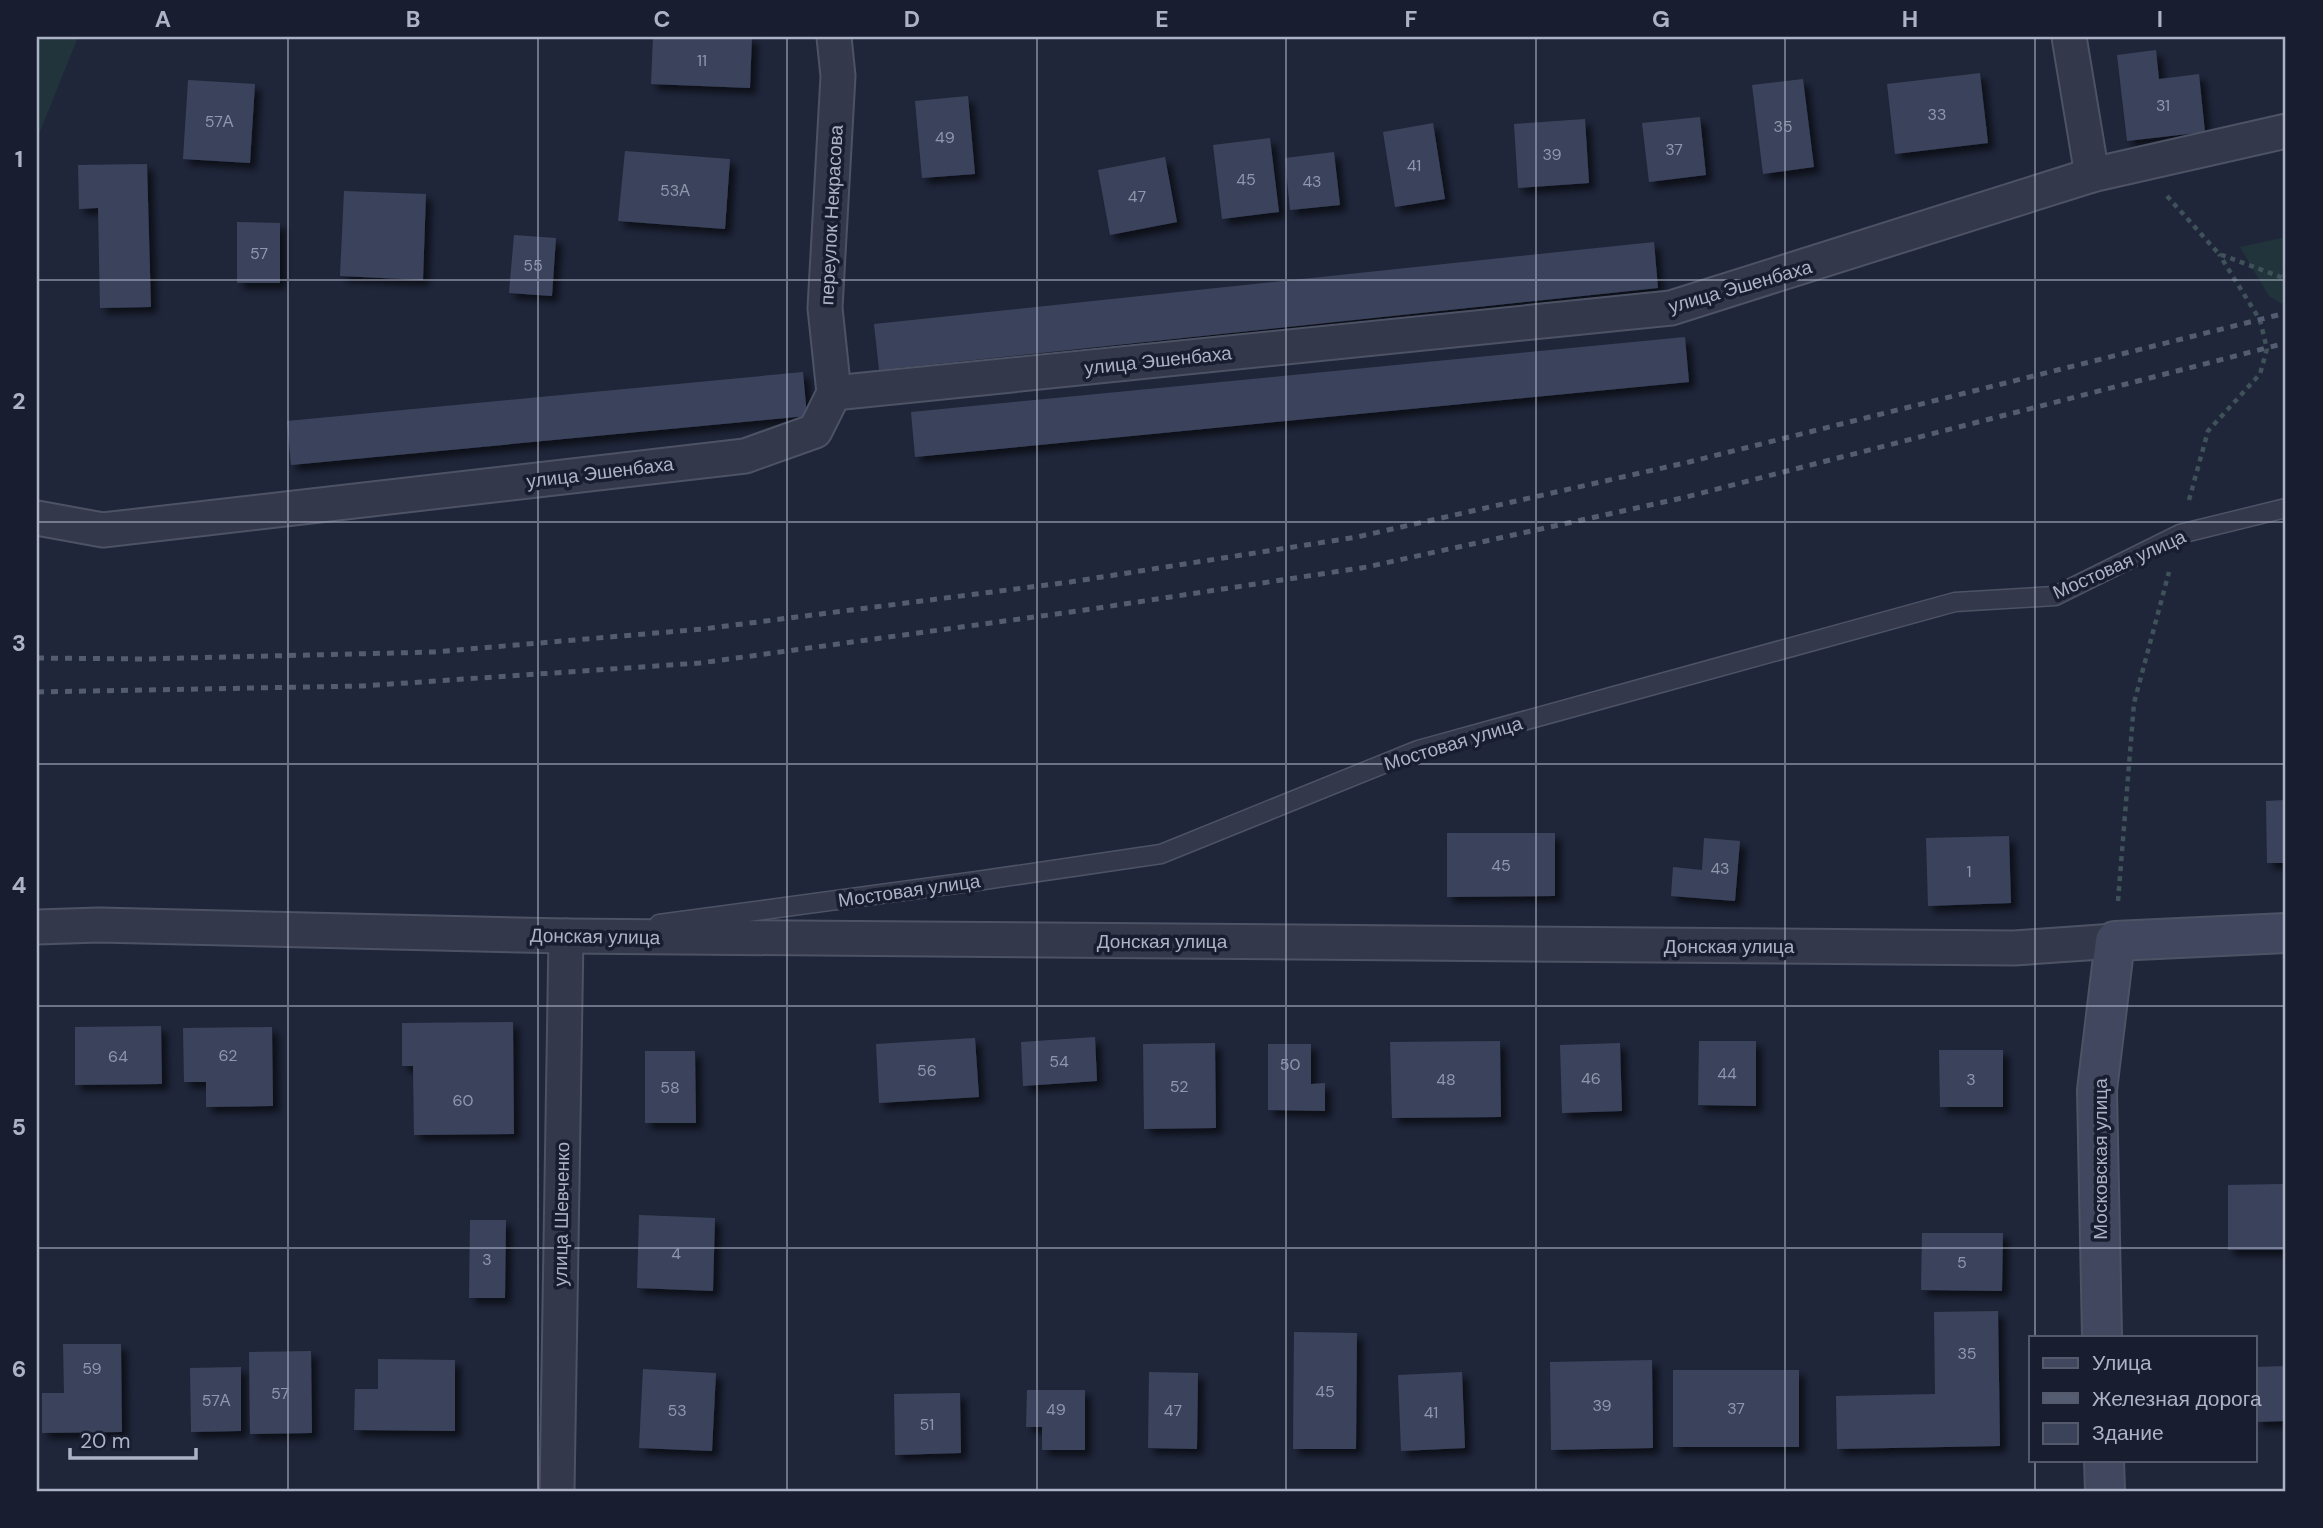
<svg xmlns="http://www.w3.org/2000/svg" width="2323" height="1528" viewBox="0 0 2323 1528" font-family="'DM Sans',sans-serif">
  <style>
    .green { fill: #21343b }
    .building { fill: #3b435b; filter: url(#shadow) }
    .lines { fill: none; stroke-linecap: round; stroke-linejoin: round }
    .lane-casing { stroke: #4d5365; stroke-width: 21 }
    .street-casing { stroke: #4d5365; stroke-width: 37 }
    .secondary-casing { stroke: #4d5365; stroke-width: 42 }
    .path { stroke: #3f5159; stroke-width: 4.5; stroke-dasharray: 5 5; stroke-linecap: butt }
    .lane { stroke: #33394a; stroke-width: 18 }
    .street { stroke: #33394a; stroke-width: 33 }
    .secondary { stroke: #40475e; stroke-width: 38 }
    .rail { stroke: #545c72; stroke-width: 5; stroke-dasharray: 7 7; stroke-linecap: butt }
    .grid { fill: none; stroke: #adb3c7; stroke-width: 2; stroke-opacity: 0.55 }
    .labels { text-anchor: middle; stroke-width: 7; stroke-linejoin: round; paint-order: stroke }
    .number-label { font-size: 16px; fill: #9097ac }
    .street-label { font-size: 19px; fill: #adb3c7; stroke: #181e2f }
    .neatline { fill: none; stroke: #adb3c7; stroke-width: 2.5 }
    .grid-label { font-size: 23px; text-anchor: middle; font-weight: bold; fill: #adb3c7 }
  </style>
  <defs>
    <filter id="shadow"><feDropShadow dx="6" dy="6" stdDeviation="3.5" flood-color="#0009"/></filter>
  </defs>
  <rect width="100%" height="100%" fill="#1f263a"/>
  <g class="green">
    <polygon points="37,37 78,37 37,139"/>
    <polygon points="2286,237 2286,269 2282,269 2286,295 2282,304 2269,296 2240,247"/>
  </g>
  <g class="building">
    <polygon points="653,37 752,37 750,88 651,84"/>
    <polygon points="2156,50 2159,79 2199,74 2205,132 2127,141 2117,55"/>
    <polygon points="1980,73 1988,143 1895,154 1887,84"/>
    <polygon points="1803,79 1814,167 1763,174 1752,85"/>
    <polygon points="188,80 255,84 250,163 183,159"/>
    <polygon points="968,96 975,174 922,178 915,101"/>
    <polygon points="1700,117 1706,175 1649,182 1642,123"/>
    <polygon points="1585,119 1589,183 1518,188 1514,124"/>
    <polygon points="1433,123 1445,199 1395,207 1383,132"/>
    <polygon points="1270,138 1279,212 1222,219 1213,145"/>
    <polygon points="625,151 730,159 725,229 618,221"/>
    <polygon points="1334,152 1340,205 1290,210 1285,158"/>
    <polygon points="1165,157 1177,222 1110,235 1098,170"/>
    <polygon points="147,164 151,307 100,308 98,208 79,209 78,165"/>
    <polygon points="344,191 426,194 423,280 340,276"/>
    <polygon points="237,222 280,223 280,283 237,283"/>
    <polygon points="514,235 556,238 552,296 509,293"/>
    <polygon points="1654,242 1658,288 879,370 874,324"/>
    <polygon points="1685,337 1689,382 915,457 911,412"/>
    <polygon points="803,372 807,416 291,465 287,421"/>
    <polygon points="2286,800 2286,863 2267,863 2266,801"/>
    <polygon points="1447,833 1555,833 1555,896 1447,897"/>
    <polygon points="2009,836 2011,903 1928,906 1926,838"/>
    <polygon points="1704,838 1740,841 1735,901 1671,896 1673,867 1702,870"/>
    <polygon points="513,1022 514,1134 414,1135 413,1066 402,1066 402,1023"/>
    <polygon points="161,1026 162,1084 75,1085 75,1027"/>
    <polygon points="272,1027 273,1106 206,1107 206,1082 184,1082 183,1028"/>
    <polygon points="1095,1037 1097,1081 1023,1086 1021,1042"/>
    <polygon points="975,1038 979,1097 879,1103 876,1044"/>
    <polygon points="1500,1041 1501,1117 1392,1118 1390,1042"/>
    <polygon points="1699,1041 1756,1041 1756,1106 1698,1105"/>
    <polygon points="1215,1043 1216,1128 1144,1129 1143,1044"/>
    <polygon points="1620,1043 1622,1111 1562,1113 1560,1045"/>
    <polygon points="1268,1044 1311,1044 1311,1084 1325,1083 1325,1111 1268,1110"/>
    <polygon points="1939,1050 2003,1050 2003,1107 1940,1107"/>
    <polygon points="645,1051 695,1051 696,1123 645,1123"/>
    <polygon points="2283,1184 2284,1250 2228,1250 2228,1185"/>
    <polygon points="639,1215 715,1218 713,1291 637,1288"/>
    <polygon points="470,1220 506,1220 505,1298 469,1298"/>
    <polygon points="1922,1233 2003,1233 2002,1291 1921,1290"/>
    <polygon points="1998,1311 2000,1446 1837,1449 1836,1396 1935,1394 1934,1312"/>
    <polygon points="1294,1332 1357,1333 1356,1449 1293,1449"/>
    <polygon points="63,1344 121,1344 122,1432 42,1433 42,1393 64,1393"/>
    <polygon points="311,1351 312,1433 250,1434 249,1352"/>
    <polygon points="378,1359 455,1360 455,1431 354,1430 355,1389 378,1389"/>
    <polygon points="1652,1360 1653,1448 1551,1450 1550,1362"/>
    <polygon points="2286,1366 2286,1421 2256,1422 2255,1367"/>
    <polygon points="241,1367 241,1431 191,1432 190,1368"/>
    <polygon points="643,1369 716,1373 712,1451 639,1448"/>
    <rect x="1673" y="1370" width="126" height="77"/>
    <polygon points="1149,1372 1198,1373 1197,1449 1148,1448"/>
    <polygon points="1462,1372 1465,1448 1401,1451 1398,1375"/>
    <polygon points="1027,1390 1085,1390 1085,1450 1042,1450 1042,1427 1026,1427"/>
    <polygon points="960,1393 961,1453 895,1455 894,1394"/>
  </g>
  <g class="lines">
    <defs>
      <polyline id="lane" points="659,924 977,881 1161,854 1418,750 1955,602 2055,596 2180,534 2286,508"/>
      <g id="street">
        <polyline points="2069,37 2092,175"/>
        <polyline points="834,393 825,308 838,76 834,37"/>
        <polyline points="37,518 103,530 745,456 815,431 834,393 1671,308 2092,175 2286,131"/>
        <polyline points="37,927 99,925 566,936 2014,948 2115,941"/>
        <polyline points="557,1491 566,936"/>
      </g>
      <g id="secondary">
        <polyline points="2102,1337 2097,1090 2115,941 2286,933"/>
        <polyline points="2104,1460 2105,1491"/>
      </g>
    </defs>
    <use href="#lane" class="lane-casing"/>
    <use href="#street" class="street-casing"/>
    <use href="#secondary" class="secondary-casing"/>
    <g class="path">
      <polyline points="2167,196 2219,254 2286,279"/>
      <polyline points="2189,500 2208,431 2260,374 2267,349 2260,320 2219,254"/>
      <polyline points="2118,901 2134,703 2169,572"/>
    </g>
    <use href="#lane" class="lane"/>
    <use href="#street" class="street"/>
    <use href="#secondary" class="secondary"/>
    <g class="rail">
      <polyline points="37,658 144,659 434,652 703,629 1070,582 1357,537 1689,462 2286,313"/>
      <polyline points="37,692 362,686 700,663 1085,610 1367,567 1682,498 2286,343"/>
    </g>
  </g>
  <path class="grid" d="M 288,37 L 288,1491M 538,37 L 538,1491M 787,37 L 787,1491M 1037,37 L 1037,1491M 1286,37 L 1286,1491M 1536,37 L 1536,1491M 1785,37 L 1785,1491M 2035,37 L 2035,1337M 37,280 L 2286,280M 37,522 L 2286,522M 37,764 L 2286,764M 37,1006 L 2286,1006M 37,1248 L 2286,1248M 2035,1460 L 2035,1491"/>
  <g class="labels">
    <g class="number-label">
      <text x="702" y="66">11</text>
      <text x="2163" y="111">31</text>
      <text x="1937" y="120">33</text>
      <text x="219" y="127">57А</text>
      <text x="1783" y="132">35</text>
      <text x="945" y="143">49</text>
      <text x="1674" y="155">37</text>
      <text x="1552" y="160">39</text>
      <text x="1414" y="171">41</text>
      <text x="1246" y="185">45</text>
      <text x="1312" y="187">43</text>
      <text x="675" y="196">53А</text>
      <text x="1137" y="202">47</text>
      <text x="259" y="259">57</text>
      <text x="533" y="271">55</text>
      <text x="1501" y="871">45</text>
      <text x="1720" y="874">43</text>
      <text x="1969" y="877">1</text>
      <text x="228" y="1061">62</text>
      <text x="118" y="1062">64</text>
      <text x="1059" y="1067">54</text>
      <text x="1290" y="1070">50</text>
      <text x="927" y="1076">56</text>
      <text x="1727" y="1079">44</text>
      <text x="1591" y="1084">46</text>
      <text x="1446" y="1085">48</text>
      <text x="1971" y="1085">3</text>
      <text x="1179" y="1092">52</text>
      <text x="670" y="1093">58</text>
      <text x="463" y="1106">60</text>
      <text x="676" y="1259">4</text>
      <text x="487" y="1265">3</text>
      <text x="1962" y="1268">5</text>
      <text x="1967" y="1359">35</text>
      <text x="92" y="1374">59</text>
      <text x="1325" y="1397">45</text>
      <text x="280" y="1399">57</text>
      <text x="216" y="1406">57А</text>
      <text x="1602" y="1411">39</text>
      <text x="1736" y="1414">37</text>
      <text x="1056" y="1415">49</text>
      <text x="677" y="1416">53</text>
      <text x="1173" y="1416">47</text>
      <text x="1431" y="1418">41</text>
      <text x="927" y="1430">51</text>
    </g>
    <g class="street-label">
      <text transform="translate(831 215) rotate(-87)" y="7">переулок Некрасова</text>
      <text transform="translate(1740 286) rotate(-16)" y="7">улица Эшенбаха</text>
      <text transform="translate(1158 360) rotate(-6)" y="7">улица Эшенбаха</text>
      <text transform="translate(600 472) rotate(-7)" y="7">улица Эшенбаха</text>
      <text transform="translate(2119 564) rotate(-24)" y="7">Мостовая улица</text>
      <text transform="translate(1453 743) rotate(-17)" y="7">Мостовая улица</text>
      <text transform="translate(909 890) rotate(-8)" y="7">Мостовая улица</text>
      <text transform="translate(595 936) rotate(1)" y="7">Донская улица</text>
      <text x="1162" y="948">Донская улица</text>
      <text x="1729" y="953">Донская улица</text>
      <text transform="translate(2100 1159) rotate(-90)" y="7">Московская улица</text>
      <text transform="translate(561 1214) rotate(-89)" y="7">улица Шевченко</text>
    </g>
  </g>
  <rect width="2323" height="1528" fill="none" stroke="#181e2f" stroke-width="77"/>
  <rect x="2029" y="1336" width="228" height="126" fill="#181e2f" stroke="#545a6c" stroke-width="2"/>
  <rect x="2043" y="1358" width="35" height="10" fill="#40475e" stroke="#545a6c" stroke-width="2"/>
  <text x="2092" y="1370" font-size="21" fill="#adb3c7">Улица</text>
  <rect x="2043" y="1393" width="35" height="10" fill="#545c72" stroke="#545a6c" stroke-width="2"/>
  <text x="2092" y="1406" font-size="21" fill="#adb3c7">Железная дорога</text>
  <rect x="2043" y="1423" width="35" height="21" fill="#3b435b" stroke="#545a6c" stroke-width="2"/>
  <text x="2092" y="1440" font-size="21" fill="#adb3c7">Здание</text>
  <path d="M70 1448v10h126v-10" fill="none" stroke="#adb3c7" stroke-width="3.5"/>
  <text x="80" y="1448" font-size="21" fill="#adb3c7" stroke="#181e2f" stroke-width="5" paint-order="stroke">20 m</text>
  <rect x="38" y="38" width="2246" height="1452" class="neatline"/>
  <g class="grid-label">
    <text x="163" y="27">A</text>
    <text x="413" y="27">B</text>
    <text x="662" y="27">C</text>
    <text x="912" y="27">D</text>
    <text x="1162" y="27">E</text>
    <text x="1411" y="27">F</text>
    <text x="1661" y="27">G</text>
    <text x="1910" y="27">H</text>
    <text x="2160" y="27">I</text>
    <text x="19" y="167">1</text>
    <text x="19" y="409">2</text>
    <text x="19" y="651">3</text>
    <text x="19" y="893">4</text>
    <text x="19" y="1135">5</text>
    <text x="19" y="1377">6</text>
  </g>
</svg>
